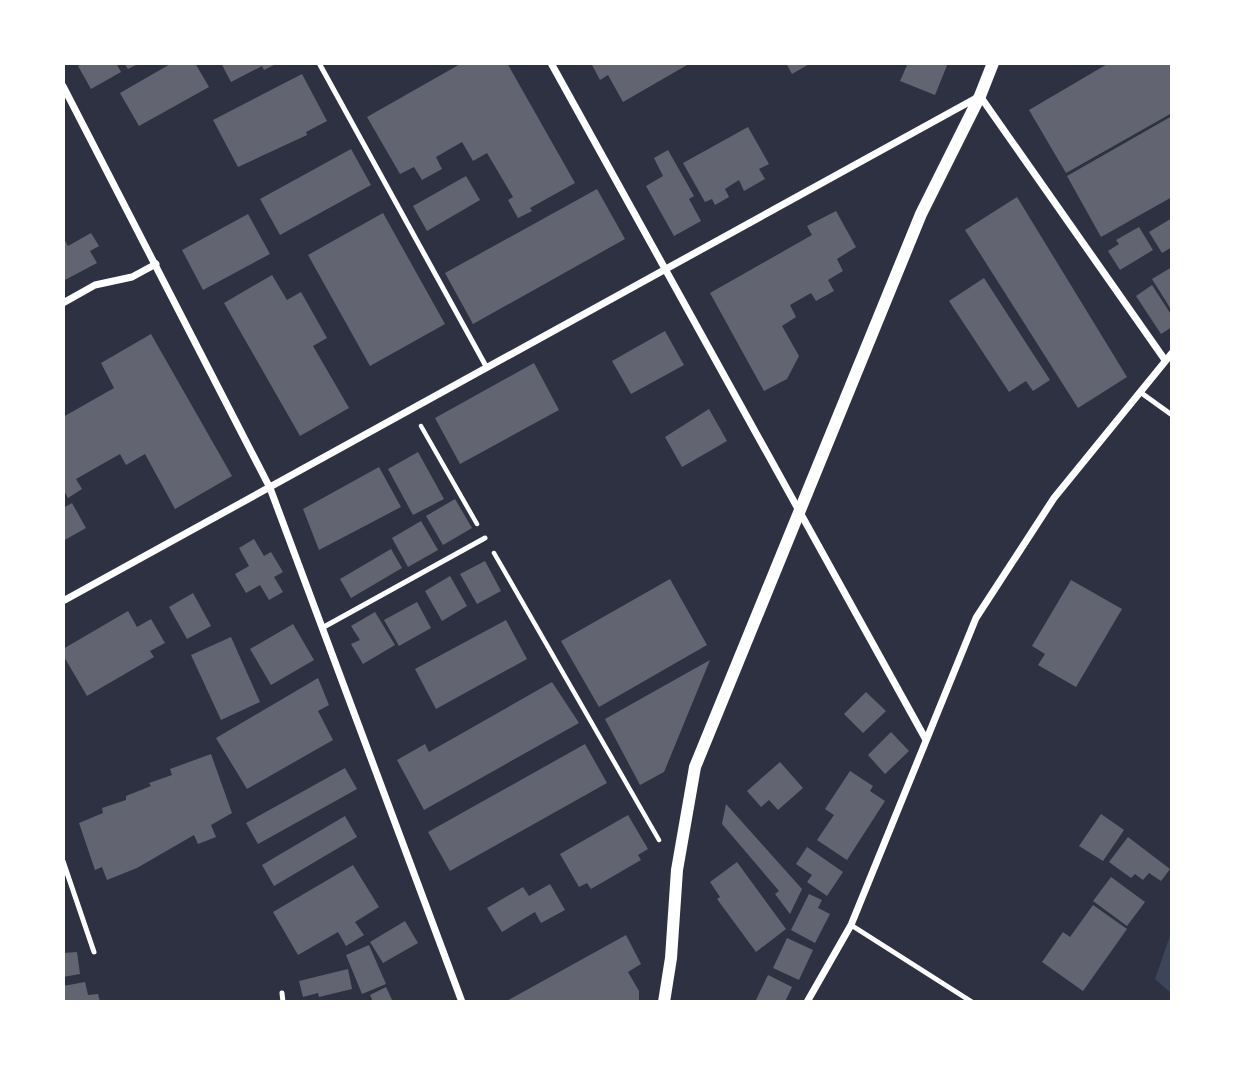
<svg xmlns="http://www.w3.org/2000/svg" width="1235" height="1065" viewBox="0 0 1235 1065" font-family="'Roboto Condensed',sans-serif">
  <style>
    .green { fill: #3c4559 }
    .building { fill: #626471 }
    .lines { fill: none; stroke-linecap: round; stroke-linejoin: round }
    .path { stroke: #fff; stroke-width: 4.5 }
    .service { stroke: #fff; stroke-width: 5 }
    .minor { stroke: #fff; stroke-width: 7 }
    .tertiary { stroke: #fff; stroke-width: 12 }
  </style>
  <rect width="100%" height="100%" fill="#2d3142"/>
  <polygon class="green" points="1172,930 1172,994 1155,979"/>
  <g class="building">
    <polygon points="83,63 116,63 121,72 91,89 78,66"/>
    <polygon points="124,63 140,63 128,69"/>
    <polygon points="172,63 195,63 209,87 139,126 120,93"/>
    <polygon points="221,63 278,63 264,70 262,66 231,82"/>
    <polygon points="462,63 507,63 575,183 530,208 532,211 518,218 508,200 513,197 487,153 473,161 462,142 436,157 442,169 422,180 414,167 400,174 367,117"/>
    <polygon points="591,63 686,63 687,65 623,102 608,75 600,80"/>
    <polygon points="786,63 811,63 792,74"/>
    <polygon points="908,63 948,63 935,95 900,81"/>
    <polygon points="1109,63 1172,63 1172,113 1066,173 1029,110"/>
    <polygon points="302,74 327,121 306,132 307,135 238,167 213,120"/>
    <polygon points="1172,116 1172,197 1101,237 1067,176"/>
    <polygon points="748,127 769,164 759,169 765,179 744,191 739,180 725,189 729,197 715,205 712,199 705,202 683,163"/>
    <polygon points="351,149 371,185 280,235 260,199"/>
    <polygon points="668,150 694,196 689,199 701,221 674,236 646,186 663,176 654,158"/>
    <polygon points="466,176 480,200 427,231 413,206"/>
    <polygon points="597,189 625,239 473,324 445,273"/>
    <polygon points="1017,197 1127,377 1078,408 965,230"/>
    <polygon points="836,211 856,247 837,259 843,271 828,280 834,291 816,301 811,293 790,305 796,317 782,326 799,356 787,379 764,391 710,293 812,235 807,226"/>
    <polygon points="383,213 445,324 370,366 308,255"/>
    <polygon points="248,214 270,254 203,290 182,250"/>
    <polygon points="1172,218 1172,247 1162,253 1149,232"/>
    <polygon points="1139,227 1153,250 1120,270 1108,251 1119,244 1116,240"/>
    <polygon points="91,233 99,246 90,251 97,263 63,281 63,237 68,246"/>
    <polygon points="1172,267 1172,311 1152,279"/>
    <polygon points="272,275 287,300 301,292 327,338 313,346 349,408 300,436 224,303"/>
    <polygon points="984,278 1050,380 1033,391 1026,381 1009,392 949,301"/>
    <polygon points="1152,285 1172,316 1172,327 1161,334 1136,296"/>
    <polygon points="665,331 684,365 631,394 612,361"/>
    <polygon points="151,334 232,476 175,509 145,454 126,465 120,454 76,479 82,489 68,498 63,489 63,417 114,388 101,363"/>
    <polygon points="534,363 559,410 460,464 435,418"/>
    <polygon points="709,409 727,441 682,467 665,437"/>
    <polygon points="418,452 444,499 413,515 388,469"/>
    <polygon points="379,467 401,507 319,550 303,509"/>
    <polygon points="455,499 472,528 443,545 426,516"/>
    <polygon points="72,503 86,528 63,541 63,508"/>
    <polygon points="421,521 438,550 408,567 392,538"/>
    <polygon points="254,539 264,556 271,552 283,572 274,577 283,592 269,600 260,585 246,593 235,574 249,566 239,548"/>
    <polygon points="391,549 402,568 351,598 340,579"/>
    <polygon points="485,561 501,591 477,604 460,574"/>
    <polygon points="450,576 467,606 442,621 425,591"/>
    <polygon points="670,579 707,645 599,707 561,641"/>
    <polygon points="1071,580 1122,609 1076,687 1038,665 1045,654 1032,646"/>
    <polygon points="193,593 211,626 187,639 169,607"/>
    <polygon points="417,602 431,628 399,646 384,620"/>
    <polygon points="128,611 137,627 151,619 165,643 150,651 154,657 87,696 63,655 63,649"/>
    <polygon points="375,612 395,645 363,664 351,644 360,640 351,626"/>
    <polygon points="506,620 527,659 436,709 415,669"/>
    <polygon points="293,624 314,660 271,685 250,649"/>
    <polygon points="231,637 260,702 221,720 191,655"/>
    <polygon points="710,660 664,772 640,785 605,719"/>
    <polygon points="318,678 329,705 318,711 333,740 247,789 216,738"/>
    <polygon points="552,682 579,723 424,810 397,760 425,744 429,752"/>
    <polygon points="866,692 886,711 863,733 844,714"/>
    <polygon points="891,732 909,751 885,774 868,755"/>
    <polygon points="585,744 607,783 450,871 428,832"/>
    <polygon points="211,754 232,813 211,825 216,837 198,844 194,835 137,868 107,880 102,867 95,870 79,823 103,813 102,808 126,800 126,796 151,786 149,783 172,775 170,769"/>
    <polygon points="780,762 803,788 778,810 769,800 761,807 747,791"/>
    <polygon points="345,768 357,789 258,844 246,823"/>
    <polygon points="850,771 873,786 870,791 885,801 847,860 817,840 834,815 825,809"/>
    <polygon points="726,804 802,889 790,914 775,894 779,891 722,824"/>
    <polygon points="1101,814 1124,830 1103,861 1079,846"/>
    <polygon points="628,815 648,849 638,855 641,860 591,889 587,883 579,887 560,854"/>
    <polygon points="345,816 357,837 274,886 262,865"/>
    <polygon points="1128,837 1170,869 1161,881 1149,873 1143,880 1135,874 1131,878 1109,862"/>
    <polygon points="807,847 843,872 827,896 807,882 812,875 796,864"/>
    <polygon points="737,862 786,929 756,952 717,899 720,897 710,882"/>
    <polygon points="353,865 379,907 355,922 364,935 346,946 338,932 298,955 273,912"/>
    <polygon points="1111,877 1145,902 1127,926 1093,901"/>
    <polygon points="550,884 565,910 541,923 535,912 502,932 487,908 523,887 529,896"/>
    <polygon points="809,894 822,900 818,908 830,914 815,943 791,930"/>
    <polygon points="1093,905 1127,929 1083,991 1042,962 1063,932 1070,937"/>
    <polygon points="405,921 418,943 383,963 370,942"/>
    <polygon points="626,935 641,964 628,972 639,991 639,1002 505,1002"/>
    <polygon points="787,938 813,950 799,980 773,968"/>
    <polygon points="369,945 386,984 362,994 346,955"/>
    <polygon points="77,952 80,974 63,977 63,953"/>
    <polygon points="348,969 352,989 319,997 318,993 303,997 299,981"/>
    <polygon points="768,975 792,987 785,1002 755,1002"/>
    <polygon points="85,982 88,995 98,994 100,1002 63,1002 63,986"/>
    <polygon points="386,987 393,1002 373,1002 370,995"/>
  </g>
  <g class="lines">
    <g class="path">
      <polyline points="421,426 477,524"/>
      <polyline points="494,553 659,840"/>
    </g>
    <g class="service">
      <polyline points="319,63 487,368"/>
      <polyline points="1140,392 1172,415"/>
      <polyline points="322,628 485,538"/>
      <polyline points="63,861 94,952"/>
      <polyline points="851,925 972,1002"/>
      <polyline points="282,993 283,1002"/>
    </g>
    <g class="minor">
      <polyline points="551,63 925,738"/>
      <polyline points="63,86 270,488 462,1002"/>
      <polyline points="63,303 95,285 132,277 156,264"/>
      <polyline points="63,601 980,96 1165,360"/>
      <polyline points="807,1002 851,925 976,618 1054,498 1172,353"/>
    </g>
    <polyline class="tertiary" points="664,1002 671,958 677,870 695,767 921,214 980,96 993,63"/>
  </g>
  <rect width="1235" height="1065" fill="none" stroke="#ffffff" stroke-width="130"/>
</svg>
